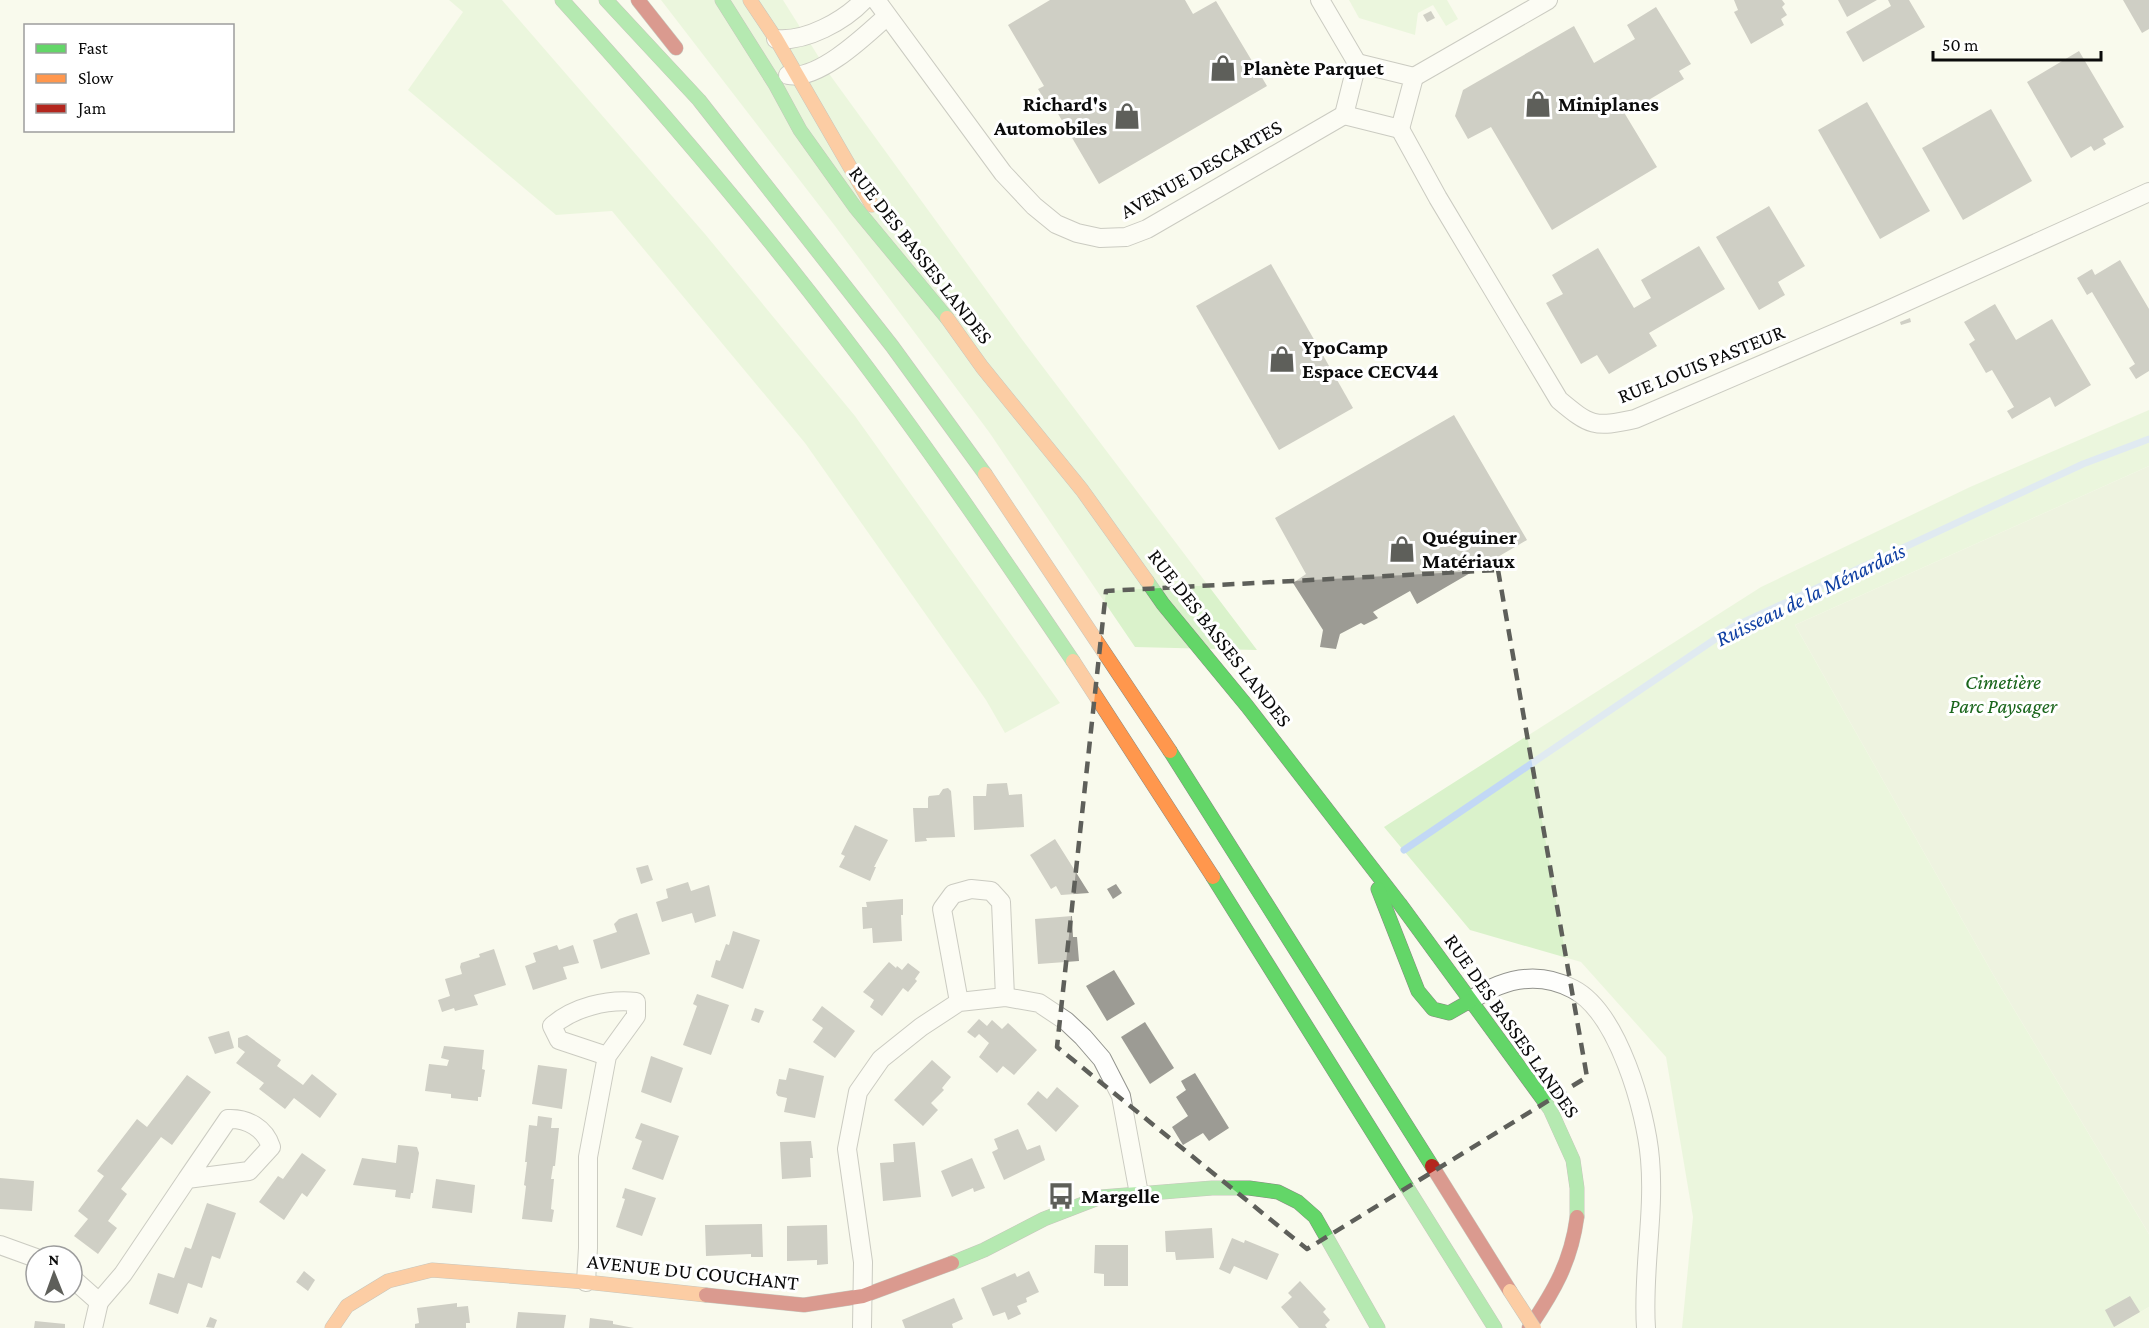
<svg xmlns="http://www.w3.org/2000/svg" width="2149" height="1328" viewBox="0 0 2149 1328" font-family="'Crimson Pro',serif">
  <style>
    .green { fill: #daf2cb }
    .cemetery { fill: #e0ecd1 }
    .pitch { fill: #e6f5d6 }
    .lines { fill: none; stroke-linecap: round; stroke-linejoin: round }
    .stream { stroke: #c2d8f5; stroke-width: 7 }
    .building { fill: #9c9b94 }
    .street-casing { stroke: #92938d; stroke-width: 20 }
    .fast-casing { stroke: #898983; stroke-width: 15 }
    .slow-casing { stroke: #898983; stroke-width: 15 }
    .jam-casing { stroke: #898983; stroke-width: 15 }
    .street { stroke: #fefefc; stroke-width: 18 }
    .fast { stroke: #63d668; stroke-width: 14 }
    .slow { stroke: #ff974d; stroke-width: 14 }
    .jam { stroke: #b3261e; stroke-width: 14 }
    .slow-bridge-casing { stroke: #7f807a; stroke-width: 15; stroke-linecap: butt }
    .slow-bridge { stroke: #ff974d; stroke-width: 14 }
    .marked { fill: none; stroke: #5e5f5a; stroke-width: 4.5; stroke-dasharray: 12 8; stroke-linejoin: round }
    .labels { text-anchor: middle; stroke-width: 6; stroke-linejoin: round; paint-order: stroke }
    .poi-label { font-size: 21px; font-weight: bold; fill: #0b0b0b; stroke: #fff; text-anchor: start }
    .street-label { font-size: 21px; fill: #0b0b0b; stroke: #fff }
    .park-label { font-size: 21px; font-style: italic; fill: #19651b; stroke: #fff }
    .water-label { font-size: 22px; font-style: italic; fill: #0e3ea2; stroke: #fff }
  </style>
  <rect width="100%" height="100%" fill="#f9faed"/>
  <g class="green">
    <polygon points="449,0 502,0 705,234 855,416 1060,703 1005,733 986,700 805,443 612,211 556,215 408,90 463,12"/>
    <polygon points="661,0 783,0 830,75 1021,338 1257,650 1135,647 989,432 835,226"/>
    <polygon points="1349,0 1447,0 1458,19 1446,26 1433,5 1418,13 1415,35 1359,18"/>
    <polygon points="2149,410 2149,466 1795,625 1994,976 2149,1234 2149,1307 2113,1328 1682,1328 1693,1217 1666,1057 1581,962 1470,930 1384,827 1761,587 1970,487"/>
  </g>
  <polygon class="cemetery" points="2149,466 2149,1234 1994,976 1795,625"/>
  <polygon class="pitch" points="2149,1307 2149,1328 2113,1328"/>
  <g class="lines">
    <polyline class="stream" points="1404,850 1733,627 2083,464 2149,439"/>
  </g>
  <g class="building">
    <polygon points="1050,0 1185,0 1193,14 1216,1 1267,86 1099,184 1057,112 1053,114 1038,89 1044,86 1008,25"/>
    <polygon points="1734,0 1782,0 1785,4 1782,7 1787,15 1781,19 1784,25 1751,44 1734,12 1738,10"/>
    <polygon points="1838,0 1877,0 1847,17"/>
    <polygon points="1888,0 1909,0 1925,27 1863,62 1846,32 1891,6"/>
    <polygon points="2123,0 2149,0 2149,29 2142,33"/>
    <polygon points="1656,7 1691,64 1679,71 1684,79 1625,114 1657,167 1552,230 1491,127 1468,139 1455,116 1463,90 1574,26 1594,63 1635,39 1627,25"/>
    <polygon points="1431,11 1435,18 1427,22 1423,15"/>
    <polygon points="2079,51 2124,127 2103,139 2106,144 2094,151 2091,146 2071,158 2027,82"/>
    <polygon points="1867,102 1930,211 1880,239 1818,130"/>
    <polygon points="1991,109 2032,181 1963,220 1922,148"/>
    <polygon points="1769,206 1805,266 1778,282 1785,295 1759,310 1716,237"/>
    <polygon points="1699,246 1725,289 1649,333 1657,346 1609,374 1597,355 1581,364 1546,303 1563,294 1552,275 1598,248 1634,308 1651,298 1641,280"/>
    <polygon points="2120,260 2149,309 2149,371 2136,379 2129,368 2135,364 2092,292 2087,295 2077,278 2092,269 2095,275"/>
    <polygon points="1271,264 1353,408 1279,450 1196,306"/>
    <polygon points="1995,304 2016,340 2052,319 2091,385 2055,407 2050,397 2012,419 2007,411 2014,407 1992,370 1986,373 1969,344 1975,340 1964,322"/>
    <polygon points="1910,318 1911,322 1901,325 1900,322"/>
    <polygon points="1454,415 1527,540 1417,604 1410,591 1373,612 1378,618 1364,625 1361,623 1340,634 1336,649 1320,647 1323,630 1293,583 1306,574 1275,518"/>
    <polygon points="1007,783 1009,795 1022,794 1024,827 974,830 973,796 986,796 987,784"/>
    <polygon points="948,788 951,791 955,837 926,838 927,841 915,842 913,808 928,808 928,798 929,796 939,795 943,789"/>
    <polygon points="855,825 888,840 874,867 876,867 870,881 839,867 845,856 841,854"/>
    <polygon points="1055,839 1089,893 1061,895 1056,886 1051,889 1034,861 1030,855"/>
    <polygon points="648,865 653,880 641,884 636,868"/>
    <polygon points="688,882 691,891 709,885 716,916 695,923 692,913 662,922 656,902 668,898 666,889"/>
    <polygon points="1116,884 1122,893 1113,899 1107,889"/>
    <polygon points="903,899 903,915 901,915 902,941 873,943 872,928 863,929 862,907 867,907 866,902"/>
    <polygon points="637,913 650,954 601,969 593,940 617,932 614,924 619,919"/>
    <polygon points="1072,916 1073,937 1077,937 1079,961 1038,964 1035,919"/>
    <polygon points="733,931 760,940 743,989 711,977 716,960 720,961 726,944 729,945"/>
    <polygon points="557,945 559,950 573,945 579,963 563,967 567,979 533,990 525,966 536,962 533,953"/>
    <polygon points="494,949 506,985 474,995 478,1005 455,1011 454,1008 442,1012 438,1000 450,996 445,979 462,974 460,967 461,963 480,957 479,954"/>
    <polygon points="889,962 896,968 897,966 902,970 908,963 920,972 915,979 917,981 908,992 903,988 882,1016 870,1007 874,1000 863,992"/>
    <polygon points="1114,970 1135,1004 1107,1021 1086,986"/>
    <polygon points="697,994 729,1005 711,1055 683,1045 697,1006 693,1004"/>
    <polygon points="822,1006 855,1031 835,1058 813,1042 823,1028 812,1020"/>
    <polygon points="755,1008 764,1011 759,1023 751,1020"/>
    <polygon points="979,1019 987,1026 992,1020 1002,1029 1008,1023 1037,1050 1014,1075 1003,1066 997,1073 979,1057 989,1043 979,1034 975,1038 967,1032"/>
    <polygon points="1145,1022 1174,1068 1150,1084 1121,1037"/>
    <polygon points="229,1031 234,1048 215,1054 208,1037"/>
    <polygon points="247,1035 281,1060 277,1066 303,1085 312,1074 337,1094 320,1118 294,1098 285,1109 259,1089 264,1083 236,1063 245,1052 238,1047 238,1038"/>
    <polygon points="444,1046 484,1050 482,1069 485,1070 481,1097 478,1097 478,1101 451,1098 451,1094 425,1091 429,1064 447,1066 449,1060 441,1058"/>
    <polygon points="651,1056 683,1068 671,1103 641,1092"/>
    <polygon points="932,1060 951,1077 942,1088 944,1090 931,1103 938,1110 923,1126 894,1100"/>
    <polygon points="538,1065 567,1069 562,1109 532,1104"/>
    <polygon points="789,1068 824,1076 815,1118 784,1112 787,1098 778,1096 776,1093 779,1079 786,1080"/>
    <polygon points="1195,1073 1229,1128 1209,1141 1203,1133 1183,1145 1172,1127 1188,1116 1176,1097 1186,1090 1181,1081"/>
    <polygon points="187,1075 211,1092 172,1145 161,1137 121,1189 127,1194 108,1221 117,1228 98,1254 74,1236 88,1219 78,1211 104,1176 97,1171 137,1119 147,1127"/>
    <polygon points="1057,1087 1079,1106 1056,1132 1027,1104 1038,1091 1047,1099"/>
    <polygon points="538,1116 552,1118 551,1128 559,1128 555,1166 553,1166 551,1179 554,1179 551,1209 554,1210 552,1222 522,1219 526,1186 524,1185 527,1162 525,1162 529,1125 537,1126"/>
    <polygon points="641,1123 679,1136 663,1180 632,1169 642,1141 635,1138"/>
    <polygon points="1018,1129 1027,1150 1040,1145 1045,1160 1004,1180 992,1152 998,1149 994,1139"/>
    <polygon points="811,1141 813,1158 810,1158 811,1177 782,1179 780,1142"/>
    <polygon points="915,1142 921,1197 883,1201 880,1163 894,1162 893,1144"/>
    <polygon points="398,1145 417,1147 419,1153 413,1193 411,1193 410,1199 395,1197 396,1190 353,1185 362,1158 396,1163"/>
    <polygon points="302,1153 326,1170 307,1197 302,1193 284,1220 259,1202 278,1176 283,1179"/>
    <polygon points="972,1158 985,1188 974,1192 973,1188 952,1197 941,1171"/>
    <polygon points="0,1178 34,1181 32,1211 0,1209"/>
    <polygon points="436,1179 475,1185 472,1213 432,1208"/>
    <polygon points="625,1188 656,1198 642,1236 616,1227 625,1199 622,1198"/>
    <polygon points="207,1203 236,1213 220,1259 212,1256 202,1288 188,1283 178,1314 149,1304 158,1273 174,1278 185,1247 191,1249"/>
    <polygon points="762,1224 763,1257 751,1257 751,1254 706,1256 705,1225"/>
    <polygon points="827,1225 828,1264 817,1265 817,1260 787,1261 787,1226"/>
    <polygon points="1212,1228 1214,1258 1176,1260 1175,1252 1166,1252 1165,1231"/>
    <polygon points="1232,1238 1244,1243 1245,1240 1279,1254 1267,1280 1234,1266 1230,1274 1219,1269"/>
    <polygon points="1095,1245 1128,1245 1128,1286 1104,1286 1104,1274 1094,1273"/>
    <polygon points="304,1271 315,1280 308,1291 296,1282"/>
    <polygon points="1029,1271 1039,1292 1026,1298 1027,1302 1017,1306 1021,1314 1008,1320 1005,1312 993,1316 981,1288 1015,1273 1017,1277"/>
    <polygon points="1300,1281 1326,1309 1323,1312 1330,1320 1325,1325 1327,1328 1299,1328 1281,1307 1292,1297 1288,1293"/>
    <polygon points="2130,1296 2140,1312 2114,1327 2105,1310"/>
    <polygon points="954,1298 963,1319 952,1324 953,1328 905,1328 902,1320"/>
    <polygon points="457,1303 457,1307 468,1306 470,1323 466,1323 466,1328 415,1328 415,1324 419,1323 417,1308"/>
    <polygon points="518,1312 566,1315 564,1328 516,1328"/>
    <polygon points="210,1317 217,1320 214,1328 206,1327"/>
    <polygon points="590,1318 613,1321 613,1324 634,1328 589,1328"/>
    <polygon points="35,1321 65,1324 65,1328 34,1328"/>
  </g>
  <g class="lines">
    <defs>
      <g id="street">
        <polyline points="876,0 1003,173 1034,206 1056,224 1077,233 1100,238 1126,237 1147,229 1344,115"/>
        <polyline points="1320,0 1357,63"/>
        <path d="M 776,39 C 806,42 844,21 864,0"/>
        <polygon points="1357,63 1414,77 1400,129 1344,115"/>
        <path d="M 788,75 C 818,81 865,36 886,17"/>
        <polyline points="1414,77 1548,0"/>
        <path d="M 1400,129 L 1438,198 L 1559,400 C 1590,426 1594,428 1635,419 L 1877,315 L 2149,192"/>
        <path d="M 1470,1001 C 1502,979 1537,970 1573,989 C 1618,1012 1646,1111 1650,1159 C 1655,1215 1642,1272 1646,1328"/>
        <polyline points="959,1002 942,909 953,894 971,889 991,891 1001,902 1005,997"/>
        <polyline points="0,1245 36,1258"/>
        <polyline points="72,1278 99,1302 93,1328"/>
        <path d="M 586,1282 L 588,1248 L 588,1157 L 607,1056 L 636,1016 L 636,1002 C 607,999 574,1007 552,1026 L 559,1040 L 607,1056"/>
        <path d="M 99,1302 L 123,1274 L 187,1179 L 249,1171 L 271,1147 C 265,1128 247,1118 228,1119 L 187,1179"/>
        <polyline points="862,1328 863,1262 847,1149 858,1092 881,1059 921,1027 959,1002 1005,997 1039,1003 1066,1021 1083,1037 1102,1059 1121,1096 1139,1194"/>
      </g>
      <g id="fast">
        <path d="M 562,0 C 660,108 754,218 842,334 C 923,440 998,550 1073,661"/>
        <polyline points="606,0 699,100 892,346 985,474"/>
        <polyline points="722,0 775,84 800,130 855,207 947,318"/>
        <polyline points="1147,581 1163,604 1247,706 1400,904 1550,1109 1573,1160 1577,1188 1577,1217"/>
        <polyline points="1170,751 1432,1166"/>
        <polyline points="1213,877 1495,1328"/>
        <polyline points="1378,889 1418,991 1433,1009 1449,1013 1470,1001"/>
        <polyline points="952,1263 984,1250 1044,1219 1101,1197 1212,1188 1249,1188 1278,1192 1298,1202 1315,1217 1378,1328"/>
      </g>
      <g id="slow">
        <polyline points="750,0 776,39 872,205"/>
        <polyline points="947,318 982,367 1082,490 1147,581"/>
        <polyline points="985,474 1170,751"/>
        <polyline points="1073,661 1213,877"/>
        <polyline points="332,1328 347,1306 388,1281 432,1270 586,1282 706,1295"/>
      </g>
      <g id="jam">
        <polyline points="638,0 676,48"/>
        <polyline points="1432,1166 1510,1291"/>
        <polyline points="706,1295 804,1305 863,1296 952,1263"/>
        <path d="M 1529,1328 C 1554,1291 1571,1262 1577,1217"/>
      </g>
    </defs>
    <use href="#street" class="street-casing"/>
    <use href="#fast" class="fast-casing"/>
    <use href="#slow" class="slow-casing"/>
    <use href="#jam" class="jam-casing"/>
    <use href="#street" class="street"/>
    <use href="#fast" class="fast"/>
    <use href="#slow" class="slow"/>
    <use href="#jam" class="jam"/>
    <defs>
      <polyline id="slow-bridge" points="1510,1291 1534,1328"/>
    </defs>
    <use href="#slow-bridge" class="slow-bridge-casing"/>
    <use href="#slow-bridge" class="slow-bridge"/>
  </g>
  <path d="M0 0H2149V1328H0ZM 1498,570 L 1587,1077 L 1307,1249 L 1057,1047 L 1106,591 Z" fill="#f9faed" fill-opacity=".55" fill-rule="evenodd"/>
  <path class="marked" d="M 1498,570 L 1587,1077 L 1307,1249 L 1057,1047 L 1106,591 Z"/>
  <defs>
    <symbol id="shop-bare" viewBox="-9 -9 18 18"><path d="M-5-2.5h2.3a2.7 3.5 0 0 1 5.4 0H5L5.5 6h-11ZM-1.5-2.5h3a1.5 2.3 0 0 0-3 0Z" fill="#5e5f5a" stroke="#fff" stroke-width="2.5" paint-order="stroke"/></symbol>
    <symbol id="bus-bare" viewBox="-9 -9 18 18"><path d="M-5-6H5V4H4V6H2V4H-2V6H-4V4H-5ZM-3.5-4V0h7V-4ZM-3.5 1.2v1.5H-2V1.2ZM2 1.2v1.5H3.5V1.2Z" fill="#5e5f5a" stroke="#fff" stroke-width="2.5" paint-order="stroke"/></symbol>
  </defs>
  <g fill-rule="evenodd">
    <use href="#shop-bare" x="1204" y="49" width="38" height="38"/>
    <use href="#shop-bare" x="1519" y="85" width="38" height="38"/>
    <use href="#shop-bare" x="1108" y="97" width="38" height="38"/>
    <use href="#shop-bare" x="1263" y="340" width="38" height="38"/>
    <use href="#shop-bare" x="1383" y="530" width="38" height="38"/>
    <use href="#bus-bare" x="1042" y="1177" width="38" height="38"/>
  </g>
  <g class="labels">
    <g class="poi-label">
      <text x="1243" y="75">Planète Parquet</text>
      <text x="1107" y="111" text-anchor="end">Richard's<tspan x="1107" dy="24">Automobiles</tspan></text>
      <text x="1558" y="111">Miniplanes</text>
      <text x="1302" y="354">YpoCamp<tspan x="1302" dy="24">Espace CECV44</tspan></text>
      <text x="1422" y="544">Quéguiner<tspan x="1422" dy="24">Matériaux</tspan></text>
      <text x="1081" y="1203">Margelle</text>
    </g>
    <g class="street-label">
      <text transform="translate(1201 169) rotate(-29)" y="7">AVENUE DESCARTES</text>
      <text transform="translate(921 255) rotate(52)" y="7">RUE DES BASSES LANDES</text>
      <text transform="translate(1701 364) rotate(-22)" y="7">RUE LOUIS PASTEUR</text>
      <text transform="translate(1220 638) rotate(52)" y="7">RUE DES BASSES LANDES</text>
      <text transform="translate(1512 1026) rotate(55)" y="7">RUE DES BASSES LANDES</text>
      <text transform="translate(693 1272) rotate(6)" y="7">AVENUE DU COUCHANT</text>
    </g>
    <g class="park-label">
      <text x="2003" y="689">Cimetière<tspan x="2003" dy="24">Parc Paysager</tspan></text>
    </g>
    <g class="water-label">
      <text transform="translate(1810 594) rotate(-26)" y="8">Ruisseau de la Ménardais</text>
    </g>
  </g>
  <rect x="24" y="24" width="210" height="108" fill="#ffffff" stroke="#9d9d9d" stroke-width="1.5"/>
  <rect x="36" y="44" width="30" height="9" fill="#63d668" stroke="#9d9d9d" stroke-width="1.5"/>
  <text x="78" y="54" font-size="18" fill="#0b0b0b">Fast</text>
  <rect x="36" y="74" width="30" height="9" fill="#ff974d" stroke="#9d9d9d" stroke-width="1.5"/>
  <text x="78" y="84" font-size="18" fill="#0b0b0b">Slow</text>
  <rect x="36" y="104" width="30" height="9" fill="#b3261e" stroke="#9d9d9d" stroke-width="1.5"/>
  <text x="78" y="114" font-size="18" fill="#0b0b0b">Jam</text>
  <g transform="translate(54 1274) rotate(359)"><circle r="28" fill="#ffffff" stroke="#9d9d9d" stroke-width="1.5"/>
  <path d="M0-4.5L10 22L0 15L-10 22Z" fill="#5e5f5a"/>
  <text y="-9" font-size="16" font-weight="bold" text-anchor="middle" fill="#0b0b0b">N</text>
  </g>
  <path d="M1933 51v9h168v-9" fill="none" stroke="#0b0b0b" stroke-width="3"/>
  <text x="1942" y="51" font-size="18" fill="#0b0b0b" stroke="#ffffff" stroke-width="4.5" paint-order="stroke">50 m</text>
</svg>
